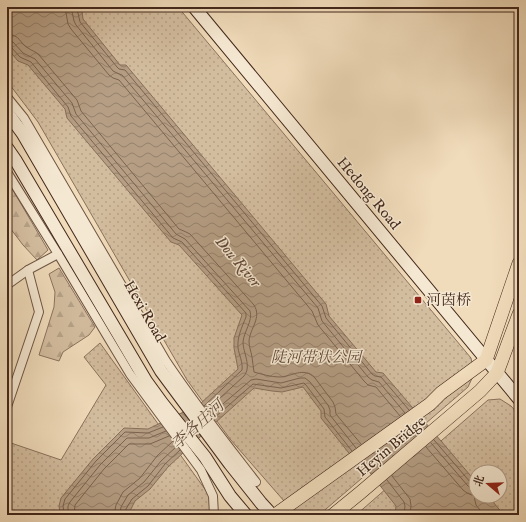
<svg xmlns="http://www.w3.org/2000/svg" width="526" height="522" viewBox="0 0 526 522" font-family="'IM FELL English','Noto Serif SC',serif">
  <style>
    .forest { fill: url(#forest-firs); stroke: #8b725e }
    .park { fill: url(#park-dots); stroke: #8b725e; fill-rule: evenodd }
    .water { fill: url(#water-waves); stroke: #876f5a }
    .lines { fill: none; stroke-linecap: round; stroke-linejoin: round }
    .shore { stroke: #7c6350; stroke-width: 1 }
    .street-casing { stroke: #6e5544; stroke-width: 10 }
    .secondary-casing { stroke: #43281c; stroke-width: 14 }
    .primary-casing { stroke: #43281c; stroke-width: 14 }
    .street { stroke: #f5e8d2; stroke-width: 8 }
    .secondary { stroke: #f5e8d2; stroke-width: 12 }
    .primary { stroke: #f0dbba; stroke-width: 13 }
    .poi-dot { fill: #8f2418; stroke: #f5e8d2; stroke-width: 1.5 }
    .labels { text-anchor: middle; stroke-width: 3; stroke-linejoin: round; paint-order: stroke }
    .street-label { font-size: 15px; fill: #43281c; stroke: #f5e8d2 }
    .poi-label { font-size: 15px; fill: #43281c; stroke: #f5e8d2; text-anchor: start }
    .park-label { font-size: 15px; font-style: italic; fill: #604636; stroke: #f5e8d2 }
    .water-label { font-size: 16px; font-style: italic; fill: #654b3b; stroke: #f5e8d2 }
  </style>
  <defs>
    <pattern id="forest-firs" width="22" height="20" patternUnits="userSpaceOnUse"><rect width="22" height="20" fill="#d3bd9f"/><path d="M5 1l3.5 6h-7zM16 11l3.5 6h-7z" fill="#b6a288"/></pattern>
    <pattern id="park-dots" width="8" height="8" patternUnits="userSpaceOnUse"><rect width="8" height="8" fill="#d3bd9f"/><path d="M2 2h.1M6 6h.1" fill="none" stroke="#b6a288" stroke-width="1.8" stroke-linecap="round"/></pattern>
    <pattern id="water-waves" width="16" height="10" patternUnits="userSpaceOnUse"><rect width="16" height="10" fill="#b59e84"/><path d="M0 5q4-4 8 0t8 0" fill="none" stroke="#95816b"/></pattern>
  </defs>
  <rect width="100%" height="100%" fill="#f0dbba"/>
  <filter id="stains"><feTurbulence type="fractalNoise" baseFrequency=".005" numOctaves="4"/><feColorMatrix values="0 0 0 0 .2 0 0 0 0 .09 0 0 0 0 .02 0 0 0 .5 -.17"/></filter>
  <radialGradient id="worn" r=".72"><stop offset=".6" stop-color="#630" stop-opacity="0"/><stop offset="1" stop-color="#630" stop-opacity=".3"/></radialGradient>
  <g class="forest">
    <polygon points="7,180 48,250 37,260 23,245 7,224"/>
    <polygon points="59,268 95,327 89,335 63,352 59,361 39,355 54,307 55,292 49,274"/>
  </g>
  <g class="park">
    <polygon points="7,7 178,7 471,358 474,374 468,387 319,515 308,515 291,509 230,439 187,380 38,122 7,81"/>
    <polygon points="100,343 212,499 209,515 7,515 7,447 11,443 61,460 106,385 84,357"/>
    <path d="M 500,399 L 511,406 L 519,415 L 519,515 L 356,515 L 488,400 ZM 476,472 L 500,472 L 500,496 L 476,496 Z"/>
  </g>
  <polygon class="water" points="7,7 79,7 82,11 83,19 120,65 126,65 326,304 329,316 376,372 383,373 476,482 476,496 488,496 504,515 396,515 395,514 396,506 360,460 352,457 321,418 321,411 303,387 282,392 272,391 254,388 215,423 168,467 150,489 135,501 128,515 58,515 60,512 59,506 61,498 93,459 124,428 148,429 200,404 238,369 234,348 234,338 242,315 179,245 171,242 67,118 65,109 28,65 18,61 7,48"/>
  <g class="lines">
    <g class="shore">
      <polyline points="65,7 68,24 71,29 109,75 113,78 119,80 312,311 318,325 364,381 368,385 376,387 400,416"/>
      <polyline points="71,7 74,21 76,25 113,71 117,73 122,75 318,308 322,321 368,377 372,380 379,382 405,413"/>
      <polyline points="76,7 76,10 78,13 80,22 117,67 119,69 125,70 322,306 326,318 372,374 375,376 381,377 409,410"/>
      <path d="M 7,34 C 21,35 19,43 28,48 C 32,51 35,51 39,55 L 77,100 L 81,111 L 179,229 L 186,232 L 190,234 L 254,305 C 262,318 250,328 249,341 C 249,347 251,351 252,357 C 253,362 253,367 254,372 C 261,374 271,377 279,377 C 292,377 303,366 315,378 L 333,402 L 335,407 L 336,414 L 361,444"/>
      <path d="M 7,41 L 13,42 L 23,53 L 35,59 L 72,103 L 76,114 L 176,234 L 185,239 L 250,311 C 253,321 244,331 243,342 C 243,353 252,366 244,376 L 207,410"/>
      <path d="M 7,46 L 11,47 L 20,57 L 31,62 L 68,107 L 71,116 L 173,238 L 182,242 L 246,313 L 246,317 C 242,327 237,337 238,348 C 239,355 243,362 242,370 L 204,406"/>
      <polyline points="210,415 251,380 256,379 281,383 300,378 305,378 310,382 328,405 330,410 330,415 356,448"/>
      <polyline points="213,419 253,384 281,388 304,383 306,385 324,409 325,417 352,451"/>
      <polyline points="434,440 471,483 476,484"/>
      <polyline points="431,443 468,486 472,489 476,489"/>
      <polyline points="426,447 463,490 467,493 474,496 476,505 484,515"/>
      <polyline points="392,476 410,499 411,506 410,515"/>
      <polyline points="387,480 404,502 405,506 404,515"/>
      <polyline points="63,515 64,512 63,506 65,499 96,461 125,432 148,433 163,427"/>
      <polyline points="68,515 68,506 70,502 100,465 127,438 149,438 166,431"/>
      <polyline points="74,515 75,505 104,469 129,444 150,444 169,436"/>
      <polyline points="114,515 116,505 123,492 140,478 157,456 173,441"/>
      <polyline points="120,515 121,507 128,495 144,482 161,461 177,446"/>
      <polyline points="125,515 126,509 132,499 148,486 165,464 180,450"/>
    </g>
    <defs>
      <g id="street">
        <path d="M 7,97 L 24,118 L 166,361 C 194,403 225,442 256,482"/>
        <polyline points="7,172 58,254 130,374 201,470 213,496 214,515"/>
        <polyline points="7,285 28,270 58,254"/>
        <polyline points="7,407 39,312 28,270"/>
      </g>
      <g id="secondary">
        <polyline points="194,7 519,399"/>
        <polyline points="7,112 23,134 161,371 230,464 261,503 272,515"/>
        <polyline points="7,148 16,161 146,381 162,403 205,457 230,496 246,515"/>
      </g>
      <g id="primary">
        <polyline points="275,515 430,404 441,393 486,360 519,263"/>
        <polyline points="333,515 360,493 480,391 497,373 519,314"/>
      </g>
    </defs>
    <use href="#street" class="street-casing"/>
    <use href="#secondary" class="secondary-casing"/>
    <use href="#primary" class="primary-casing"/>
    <use href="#street" class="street"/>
    <use href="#secondary" class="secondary"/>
    <use href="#primary" class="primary"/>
  </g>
  <rect class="poi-dot" x="414" y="296" width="8" height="8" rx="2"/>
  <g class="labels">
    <g class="street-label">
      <text transform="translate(369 193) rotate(50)" y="5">Hedong Road</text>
      <text transform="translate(145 311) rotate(60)" y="5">Hexi Road</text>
      <text transform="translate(391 446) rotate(-40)" y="5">Heyin Bridge</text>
    </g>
    <g class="poi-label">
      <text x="426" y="305">河茵桥</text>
    </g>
    <g class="park-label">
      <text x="316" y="362">陡河带状公园</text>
    </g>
    <g class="water-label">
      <text transform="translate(239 261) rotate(50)" y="6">Dou River</text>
      <text transform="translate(197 424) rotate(-42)" y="6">李各庄河</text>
    </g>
  </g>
  <rect width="526" height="522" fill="none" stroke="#f0dbba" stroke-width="24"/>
  <rect x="8" y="8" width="510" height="506" fill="none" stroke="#43281c" stroke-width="2"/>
  <rect x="12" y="12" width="502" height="498" fill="none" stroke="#43281c"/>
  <g transform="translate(488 484) rotate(289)"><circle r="19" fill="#f5e8d2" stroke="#ae9b89"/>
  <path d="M0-3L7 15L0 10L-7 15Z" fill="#8f2418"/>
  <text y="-6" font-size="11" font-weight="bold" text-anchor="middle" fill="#43281c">北</text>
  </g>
  <rect width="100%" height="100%" filter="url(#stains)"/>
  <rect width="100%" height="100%" fill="url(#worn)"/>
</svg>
